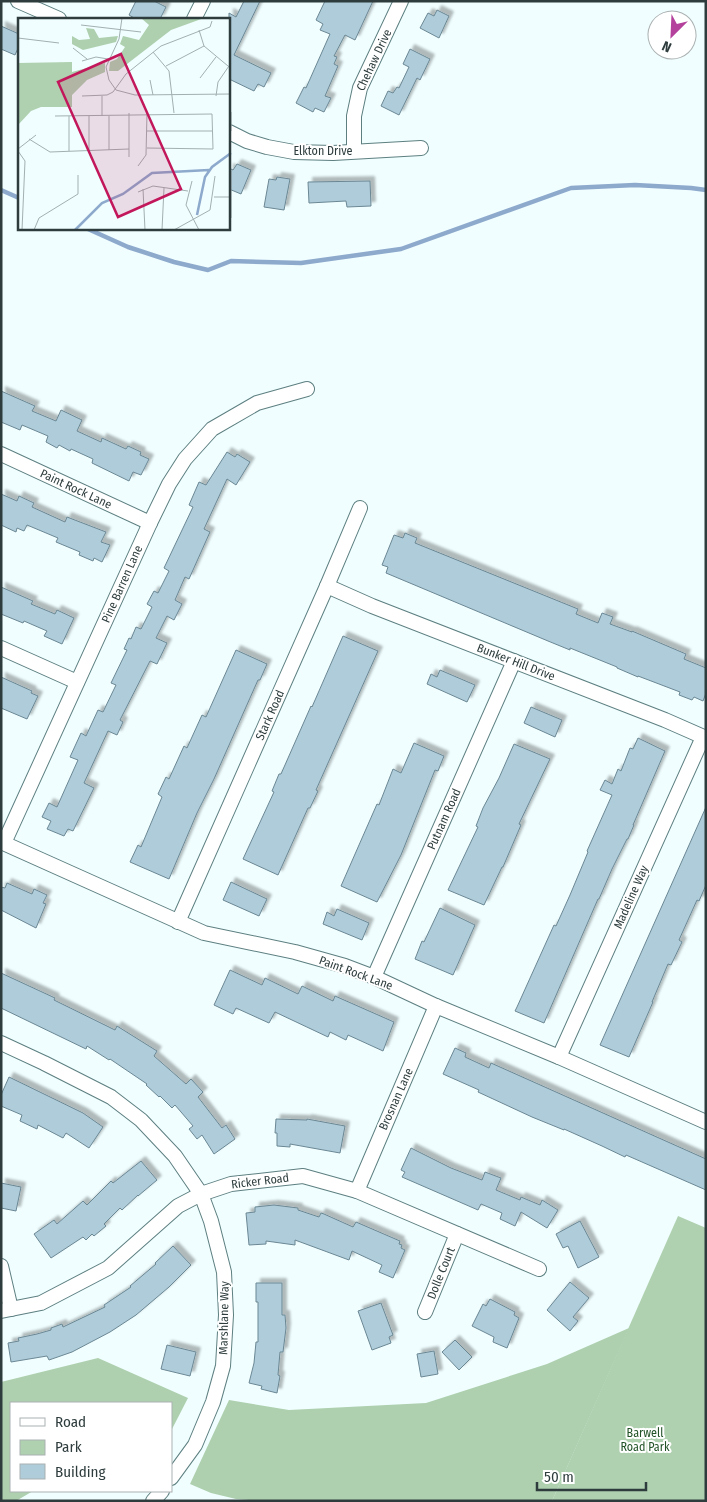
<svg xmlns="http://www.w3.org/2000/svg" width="707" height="1502" viewBox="0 0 707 1502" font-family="'Fira Sans Condensed',sans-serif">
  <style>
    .green { fill: #afd1b0 }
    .forest { fill: #aed0af }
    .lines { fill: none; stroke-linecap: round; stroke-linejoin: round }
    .stream { stroke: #8da9cc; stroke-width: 4.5 }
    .building { fill: #aeccda; stroke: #6b8794; filter: url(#shadow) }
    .street-casing { stroke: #5d7f80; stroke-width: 16 }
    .street { stroke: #fff; stroke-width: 14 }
    .labels { text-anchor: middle; stroke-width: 4; stroke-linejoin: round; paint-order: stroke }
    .street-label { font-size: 12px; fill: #2e3c3d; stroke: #fff }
    .park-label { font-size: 12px; fill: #225327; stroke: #fff }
    .inset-river { fill: none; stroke: #8da9cc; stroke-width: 2.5 }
    .inset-road { fill: none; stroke: #a2b0b1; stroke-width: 1 }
    .view { fill: #c2185b; fill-opacity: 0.15; stroke: #c2185b; stroke-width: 2.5 }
    .inset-edge { fill: none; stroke: #2e3c3d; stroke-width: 2.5 }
  </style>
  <defs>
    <filter id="shadow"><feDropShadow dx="4.5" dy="-4.5" stdDeviation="1" flood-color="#0004"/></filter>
  </defs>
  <rect width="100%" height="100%" fill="#f0feff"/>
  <polygon class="green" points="678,1216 706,1228 706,1501 552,1501"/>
  <g class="forest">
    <polygon points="629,1328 552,1501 264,1501 236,1499 211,1493 190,1484 229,1400 289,1410 426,1403 547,1364"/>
    <polygon points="98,1358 188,1398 171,1431 171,1403 11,1403 11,1491 33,1491 16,1501 1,1501 1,1382"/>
  </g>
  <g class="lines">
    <g class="stream">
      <polyline points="1,190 19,198"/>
      <polyline points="88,229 128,247 174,262 208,270 231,261 301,263 401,249 571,188 635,185 691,188 706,190"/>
    </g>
  </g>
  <g class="building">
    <polygon points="136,1 154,1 166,7 160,19 136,19 129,15"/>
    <polygon points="244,1 260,1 234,55 271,73 264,87 258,84 254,91 229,79 229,13 236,17"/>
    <polygon points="325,1 373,1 355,40 345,35 334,56 337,57 334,64 338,66 325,96 331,98 324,112 315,108 313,112 296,103 304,87 306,88 330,34 320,30 323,24 316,20"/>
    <polygon points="437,10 449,16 439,38 420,28 428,13 434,16"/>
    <polygon points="1,26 19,34 19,46 15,55 1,49"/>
    <polygon points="410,49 430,59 420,80 417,78 399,115 381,106 388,91 393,93 397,87 399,88 409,67 403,64"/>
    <polygon points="237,164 251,170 241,194 229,189 229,168 233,170"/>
    <polygon points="277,177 290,179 284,210 264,207 269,179 276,180"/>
    <polygon points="370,181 371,206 347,207 346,201 309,203 308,182"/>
    <polygon points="1,391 35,406 32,411 56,421 61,410 82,420 77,431 101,442 102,438 126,449 128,446 141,452 140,455 149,459 141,475 133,472 129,481 92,463 93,459 71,449 70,451 59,445 57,448 46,442 48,436 22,425 20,430 1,422"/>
    <polygon points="227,452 235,457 237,454 250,462 236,485 227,479 204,529 210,532 189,579 185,577 175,600 182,604 174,620 167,616 156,638 167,643 157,664 150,661 120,720 123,722 117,735 108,731 84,783 94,788 73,831 68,829 64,836 47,829 51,821 42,817 49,803 57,807 78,760 70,757 81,733 86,736 98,710 103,712 116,685 111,683 127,650 124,649 129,638 131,639 136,627 141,629 152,607 147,604 154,591 158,593 169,571 164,568 193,507 189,505 199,482 206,485"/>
    <polygon points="1,494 17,501 19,496 34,503 32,507 65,522 67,517 106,532 101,542 110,545 102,562 94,558 93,561 79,555 80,552 56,542 58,538 27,525 24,531 17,528 16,532 1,525"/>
    <polygon points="405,533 417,538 415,543 578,609 576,614 598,623 602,613 613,617 610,624 632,632 632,631 686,654 684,659 706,668 706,693 703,701 694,697 692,700 679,695 680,692 638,676 638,677 617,668 617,667 570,648 570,650 548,641 386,573 388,567 382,565 394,535 403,538"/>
    <polygon points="1,587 33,601 31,604 55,614 57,610 74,618 62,644 44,636 47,631 24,621 23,623 1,614"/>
    <polygon points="343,636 378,651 316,790 318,791 310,808 308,808 278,875 243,859 274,792 272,791 279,774 281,774 311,706 312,707"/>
    <polygon points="236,650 267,664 260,680 258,680 214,779 197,813 169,879 130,862 138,845 141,847 162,797 158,794 166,777 169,779 184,746 187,748 202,715 206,717"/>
    <polygon points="440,670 475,685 467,702 427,684 431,674 437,677"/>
    <polygon points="1,677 32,691 31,693 38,696 27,719 1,708"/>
    <polygon points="531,707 562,720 555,737 524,723"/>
    <polygon points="638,738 665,751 633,825 634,825 628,839 627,839 612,869 599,899 598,899 544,1023 515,1011 517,1007 554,925 556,926 570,895 588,852 587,851 612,795 600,790 605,780 612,784 618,769 621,771 630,748 633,749"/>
    <polygon points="414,743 444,756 438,771 435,770 401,855 377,902 341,886 377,804 379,805 393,769 401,773"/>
    <polygon points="514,744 550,759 519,824 521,825 503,867 502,867 484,905 448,890 478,827 476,826 483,808 499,778"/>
    <polygon points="706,807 706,885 699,901 697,900 679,940 682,942 671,965 668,964 652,1002 653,1002 629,1057 600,1045"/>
    <polygon points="231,882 267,899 259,916 223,900"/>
    <polygon points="7,883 32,894 34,889 47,895 43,903 46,904 36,928 1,910 1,887 5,888"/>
    <polygon points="440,908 475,925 453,975 415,959 422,941 424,942"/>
    <polygon points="337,909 369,923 362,940 323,924 327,912 334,916"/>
    <polygon points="230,970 262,985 265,978 298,994 302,986 333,1001 335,996 394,1022 383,1051 348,1035 346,1040 330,1032 328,1037 275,1012 269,1023 236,1008 233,1014 214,1005"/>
    <polygon points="1,973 55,998 54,1000 115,1030 117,1026 157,1051 154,1056 186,1084 191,1079 203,1092 198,1097 222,1128 226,1125 235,1139 214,1154 202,1135 197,1139 189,1129 193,1126 175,1105 172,1108 160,1096 159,1097 146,1085 147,1084 110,1059 109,1060 87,1046 86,1049 1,1008"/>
    <polygon points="455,1048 466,1053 465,1057 489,1068 491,1063 706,1159 706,1190 626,1155 625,1157 602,1146 564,1129 564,1130 532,1117 478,1092 479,1090 443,1074"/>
    <polygon points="9,1077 83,1113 103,1127 89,1148 66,1133 63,1138 38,1125 37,1129 20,1121 22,1115 1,1106 1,1095"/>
    <polygon points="276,1119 307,1120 307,1119 345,1126 340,1153 290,1144 290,1147 277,1146 277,1133 275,1133"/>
    <polygon points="411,1148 451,1168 482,1180 485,1172 501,1178 496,1190 520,1200 521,1197 540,1205 542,1200 558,1210 547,1228 521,1212 515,1226 500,1219 502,1213 481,1204 478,1210 402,1177 405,1172 401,1170"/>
    <polygon points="141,1161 157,1180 138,1196 138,1195 122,1210 120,1208 104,1224 106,1226 94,1236 92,1234 86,1240 83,1237 51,1258 34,1234 54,1220 57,1224 83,1201 87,1205 111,1181 113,1183"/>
    <polygon points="1,1183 21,1187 16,1211 1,1208"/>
    <polygon points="274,1205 298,1208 298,1210 319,1217 321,1213 324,1214 353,1227 356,1222 400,1241 399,1244 402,1245 401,1248 405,1250 393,1278 379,1272 382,1265 352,1251 349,1260 295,1240 295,1245 266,1241 266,1244 249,1245 246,1213 255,1212 255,1207"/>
    <polygon points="580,1221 599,1257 578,1268 568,1246 563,1248 556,1234"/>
    <polygon points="173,1246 191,1265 169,1287 136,1315 110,1332 72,1352 49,1360 47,1356 11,1362 8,1343 19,1341 18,1338 37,1334 51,1330 51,1328 62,1324 63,1327 105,1307 104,1305 131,1287 130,1286 156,1264 155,1263"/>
    <polygon points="570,1282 589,1298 573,1317 578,1321 570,1331 547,1310"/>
    <polygon points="256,1283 282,1283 282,1315 285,1315 286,1328 283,1352 280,1352 278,1375 280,1376 277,1393 261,1389 262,1386 249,1383 254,1363 256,1342 258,1342 258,1302 256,1302"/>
    <polygon points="490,1299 515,1312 514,1315 519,1318 507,1348 493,1342 494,1337 472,1326 483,1304 486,1306"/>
    <polygon points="381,1303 393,1335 389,1337 391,1343 372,1350 358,1311"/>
    <polygon points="455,1340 472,1357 459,1370 442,1352"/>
    <polygon points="167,1345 196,1352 190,1376 161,1369"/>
    <polygon points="434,1351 438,1374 421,1377 417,1354"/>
  </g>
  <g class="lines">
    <defs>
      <g id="street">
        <polyline points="18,1 59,19"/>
        <polyline points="194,19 203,1"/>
        <polyline points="229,132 247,141 267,147 294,152 333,153 421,148"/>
        <polyline points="354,151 354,116 360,88 401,1"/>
        <polyline points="1,454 150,523"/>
        <polyline points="327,586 372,606 665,720 706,738"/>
        <polyline points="1,648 77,682"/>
        <polyline points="1,842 204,933 295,952 345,966 374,977 436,1006 559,1057 706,1122"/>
        <polyline points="4,843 150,523 169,484 185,459 212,429 257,403 307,389"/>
        <polyline points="178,922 327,586 360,508"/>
        <polyline points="374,977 514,661"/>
        <polyline points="1,1043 44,1063 111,1097 141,1120 175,1156 201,1194 211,1221 224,1272 226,1315 223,1366 213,1402 195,1445 171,1478"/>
        <polyline points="559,1057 703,737"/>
        <polyline points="357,1191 436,1006"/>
        <polyline points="1,1266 11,1309"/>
        <polyline points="1,1311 41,1303 108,1268 178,1206 201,1194 231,1184 303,1176 357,1191 539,1269"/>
        <polyline points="425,1312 457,1234"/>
        <polyline points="153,1501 162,1491"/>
      </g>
    </defs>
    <use href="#street" class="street-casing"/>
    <use href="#street" class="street"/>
  </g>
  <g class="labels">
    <g class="street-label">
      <text transform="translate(374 60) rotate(-65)" y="4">Chehaw Drive</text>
      <text x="323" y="155">Elkton Drive</text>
      <text transform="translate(76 489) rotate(25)" y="4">Paint Rock Lane</text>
      <text transform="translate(122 584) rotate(-66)" y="4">Pine Barren Lane</text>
      <text transform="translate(516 662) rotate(21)" y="4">Bunker Hill Drive</text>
      <text transform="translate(270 715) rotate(-66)" y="4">Stark Road</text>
      <text transform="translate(444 819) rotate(-66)" y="4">Putnam Road</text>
      <text transform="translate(631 897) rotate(-66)" y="4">Madeline Way</text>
      <text transform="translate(356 973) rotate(20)" y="4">Paint Rock Lane</text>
      <text transform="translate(396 1099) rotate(-66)" y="4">Brosnan Lane</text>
      <text transform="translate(260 1181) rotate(-7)" y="4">Ricker Road</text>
      <text transform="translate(441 1273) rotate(-68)" y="4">Dolle Court</text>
      <text transform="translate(224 1318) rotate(-89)" y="4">Marshlane Way</text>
    </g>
    <g class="park-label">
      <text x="645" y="1437">Barwell<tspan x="645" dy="14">Road Park</tspan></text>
    </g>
  </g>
  <g transform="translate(18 18)">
    <rect width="212" height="212" fill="#f0feff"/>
    <path d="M 54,44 L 54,89 L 23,89 L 13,93 L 0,107 L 0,45 Z" fill="#afd1b0"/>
    <path d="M 123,0 L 186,0 L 153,12 L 100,53 L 91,53 L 92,44 L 99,41 L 107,29 L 102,26 L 105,18 L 121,22 L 131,7 ZM 68,10 L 76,11 L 81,20 L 100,18 L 98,24 L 65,32 L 54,26 L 54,18 L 61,22 L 72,21 ZM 87,45 L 87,54 L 69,62 L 54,77 L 54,54 Z" fill="#aed0af"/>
    <path class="inset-river" d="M 179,197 L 187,159 L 194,149 L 213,135M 57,212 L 84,185 L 105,176 L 134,155 L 191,152"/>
    <path class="inset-road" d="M 104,0 L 101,21 L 88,49 L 91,62 L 98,72 L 117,77 L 213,76M 63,7 L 123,14M 181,12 L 186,28 L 210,48M 0,20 L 41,25M 55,30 L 69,41M 135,34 L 151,53 L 156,95M 64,43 L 78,39 L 90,41M 148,48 L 186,28M 182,60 L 198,39M 132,62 L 135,77M 64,78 L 89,77 L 95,74 L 108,56 L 143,28 L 192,9 L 194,3M 84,78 L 84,98M 198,78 L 200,64 L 213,45M 213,94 L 213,113M 111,95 L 111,139M 37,98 L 194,96 L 195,131 L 129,130M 51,98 L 51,133M 91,98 L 91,132M 129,113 L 194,113M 11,121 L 32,134 L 111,131M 0,131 L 18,117M 0,133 L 7,143 L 4,212M 71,133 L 71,98M 120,148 L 128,137 L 129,95M 213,153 L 213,200M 174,163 L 168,187 L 181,212M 125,171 L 127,212M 120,174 L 135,168 L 170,173M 196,179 L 212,179M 16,212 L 21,200 L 60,176 L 60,157M 144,212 L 146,170M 156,212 L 192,192 L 197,158"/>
    <path class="view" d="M 103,36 L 163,171 L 100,199 L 40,64 Z"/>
    <rect width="212" height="212" class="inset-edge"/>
  </g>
  <rect width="707" height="1502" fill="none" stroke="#2e3c3d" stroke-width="5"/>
  <rect x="10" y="1402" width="162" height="90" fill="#ffffff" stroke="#abb1b1"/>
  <rect x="20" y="1418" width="25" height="8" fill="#ffffff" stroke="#abb1b1"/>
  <text x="55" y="1427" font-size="15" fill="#2e3c3d">Road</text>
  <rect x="20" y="1440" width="25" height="15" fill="#afd1b0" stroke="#abb1b1"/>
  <text x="55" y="1452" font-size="15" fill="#2e3c3d">Park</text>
  <rect x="20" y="1464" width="25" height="15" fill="#aeccda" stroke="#abb1b1"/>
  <text x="55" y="1477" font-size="15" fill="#2e3c3d">Building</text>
  <g transform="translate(672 35) rotate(204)"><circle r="24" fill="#ffffff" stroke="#abb1b1"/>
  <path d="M0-4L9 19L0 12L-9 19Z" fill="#b4429d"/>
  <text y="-8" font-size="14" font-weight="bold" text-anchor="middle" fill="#2e3c3d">N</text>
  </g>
  <path d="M537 1482v8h109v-8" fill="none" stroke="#2e3c3d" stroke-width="2.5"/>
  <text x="544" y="1482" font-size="15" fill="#2e3c3d" stroke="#ffffff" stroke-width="4" paint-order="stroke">50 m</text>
</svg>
